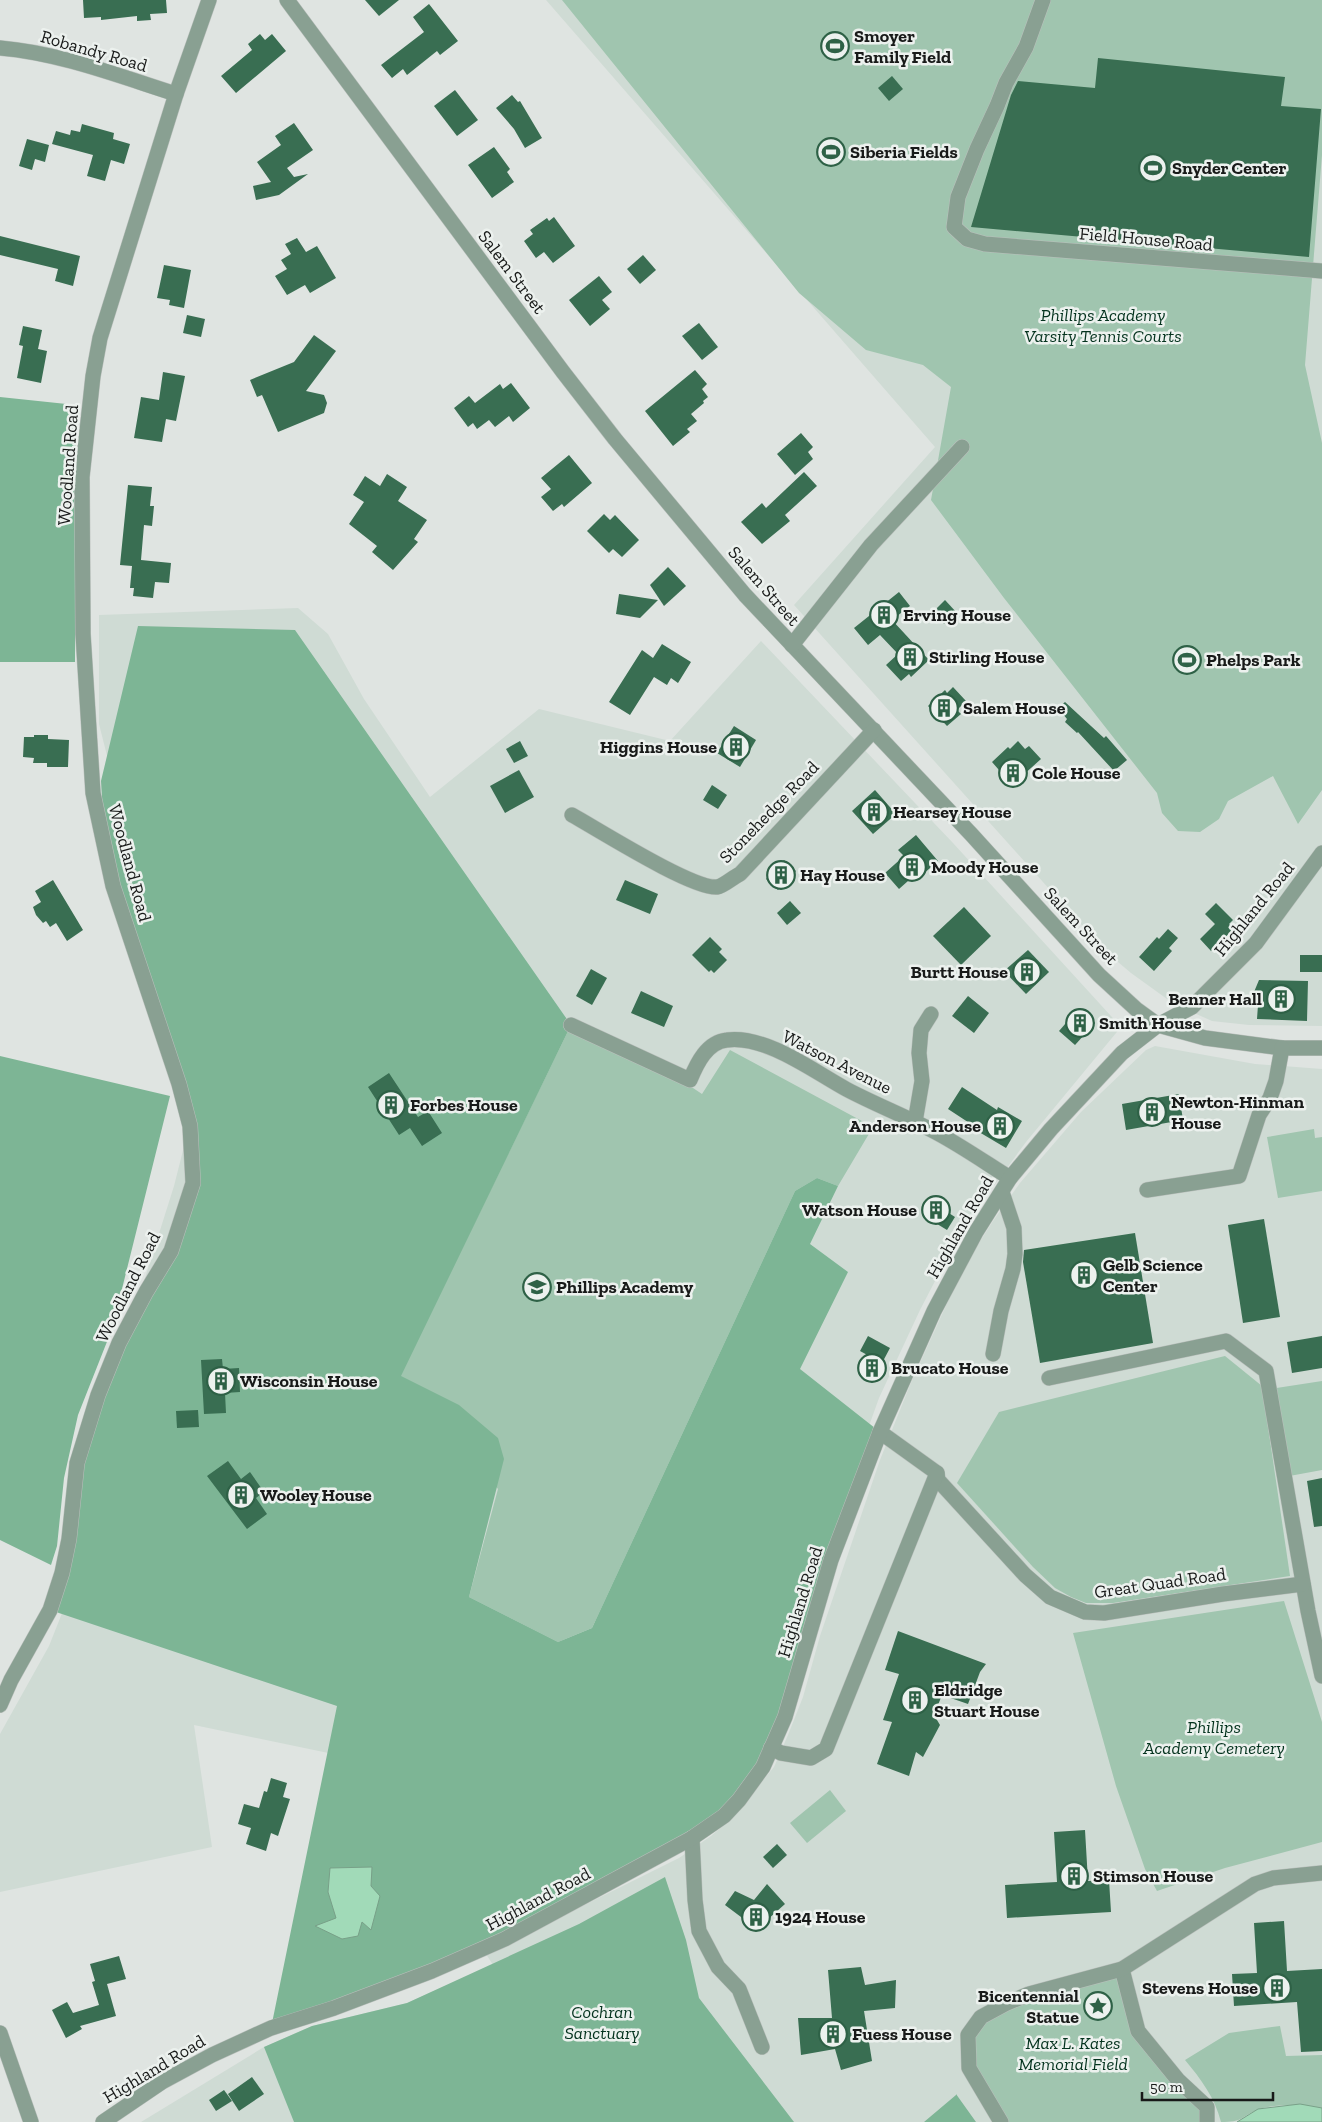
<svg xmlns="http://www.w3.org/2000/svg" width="1322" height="2122" viewBox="0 0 1322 2122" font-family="'Zilla Slab',serif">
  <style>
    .built { fill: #cfdbd4 }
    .green { fill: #a0c5af }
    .forest { fill: #7db595 }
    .water { fill: #a1dab8; stroke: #78a088 }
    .building { fill: #396e52 }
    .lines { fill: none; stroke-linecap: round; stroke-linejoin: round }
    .minor-casing { stroke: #bbc0bd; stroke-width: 16 }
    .minor { stroke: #89a092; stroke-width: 15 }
    .labels { text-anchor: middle; stroke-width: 5; stroke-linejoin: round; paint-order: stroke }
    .poi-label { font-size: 18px; font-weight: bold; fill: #181a19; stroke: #ecf1ee; text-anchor: start }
    .street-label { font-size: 18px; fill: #181a19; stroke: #ecf1ee }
    .park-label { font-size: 18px; font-style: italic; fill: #04331e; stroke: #ecf1ee }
  </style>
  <rect width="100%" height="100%" fill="#dfe4e1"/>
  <g class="built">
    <polygon points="546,0 1322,0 1322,1026 1249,1025 1212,1021 1174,1004 1131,973 1105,951 794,605 935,447"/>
    <polygon points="298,608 328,634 364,699 430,797 539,709 670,741 761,641 953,843 1121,1027 1026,1142 962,1229 920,1310 879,1398 855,1465 362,1760 194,1725 212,1847 0,1892 0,1734 49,1646 70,1593 104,1408 174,1186 195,1103 99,724 99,615"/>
    <polygon points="1155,1046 1255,1064 1322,1069 1322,2122 141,2122 264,2047 312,2026 407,2003 493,1965 486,1954 679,1858 711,1836 732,1818 774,1767 788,1735 803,1697 820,1636 880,1460 910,1385 963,1268 993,1221 1020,1183 1081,1112 1146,1050"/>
  </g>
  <g class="green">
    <polygon points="562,0 1322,0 1322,155 1305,365 1322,443 1322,790 1298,824 1273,776 1228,801 1219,819 1200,832 1178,831 1162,813 1157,793 1004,598 931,500 951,387 923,365 866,350 799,293"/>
    <polygon points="571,1025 660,1066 702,1094 730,1050 873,1127 838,1186 817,1178 795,1191 592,1628 558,1642 469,1597 498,1489 400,1376"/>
    <polygon points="1314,1129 1315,1138 1322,1137 1322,1191 1278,1198 1267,1137"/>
    <polygon points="1225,1356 1262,1386 1290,1576 1113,1603 1086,1603 1071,1597 1055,1588 1033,1567 957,1483 999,1412"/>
    <polygon points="1322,1381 1322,1470 1284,1477 1270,1389"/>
    <polygon points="1284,1601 1322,1722 1322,1842 1225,1868 1157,1891 1145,1869 1116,1786 1073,1633"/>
    <polygon points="830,1790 846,1811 807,1843 790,1823"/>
    <polygon points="1122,1969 1138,2031 1207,2107 1207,2122 1001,2122 969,2068 968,2035 981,2017"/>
    <path d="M 1280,2026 L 1286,2056 L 1322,2055 L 1322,2108 C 1305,2105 1273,2103 1257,2110 C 1239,2118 1243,2122 1221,2122 C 1215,2098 1201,2079 1185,2060 L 1229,2033 Z"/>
  </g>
  <g class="forest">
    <polygon points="0,397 76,405 75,662 0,662"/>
    <polygon points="138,626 295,630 571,1025 401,1376 459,1405 498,1438 504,1459 469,1597 558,1642 592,1628 795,1191 817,1178 838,1186 810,1244 848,1272 800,1369 880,1432 763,1767 724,1816 505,1939 271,2028 337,1706 50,1610 92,1414 171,1251 193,1183 190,1126 105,851 101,781"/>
    <polygon points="0,1056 170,1096 112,1329 78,1415 64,1478 57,1546 51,1565 0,1540"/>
    <polygon points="665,1877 686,1940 699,1998 794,2122 294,2122 264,2047 312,2026 407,2003 579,1924"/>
    <polygon points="956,2094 976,2122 924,2122 956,2095"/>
  </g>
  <g class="water">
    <polygon points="372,1867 371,1886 380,1896 371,1930 362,1922 358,1936 342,1939 315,1926 336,1918 328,1892 330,1868"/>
    <polygon points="1300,2104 1322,2108 1322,2122 1237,2122 1258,2109"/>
  </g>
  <g class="building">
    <polygon points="83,0 166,0 167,13 150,14 151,20 137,21 137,16 101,20 101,17 84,18"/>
    <polygon points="365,0 399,0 379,16"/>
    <polygon points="429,4 458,41 440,55 437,51 407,75 403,69 392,78 381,65 424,32 413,17"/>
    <polygon points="260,34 265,40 272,34 286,51 236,93 221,76 252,50 248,44"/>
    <polygon points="1098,58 1285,77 1281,106 1321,109 1309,257 971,227 1011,95 1018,81 1095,88"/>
    <polygon points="892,76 903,89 889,101 878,88"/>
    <polygon points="455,90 478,120 457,136 434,106"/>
    <polygon points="512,95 518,102 520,101 542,138 525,148 514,129 496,108"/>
    <polygon points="294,123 313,150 287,168 294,177 308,174 279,195 256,200 253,186 271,182 257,162 281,145 275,136"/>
    <polygon points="82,124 114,133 113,139 130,144 124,164 111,160 105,181 87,176 93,155 52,144 56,131 70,135 71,130 80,132"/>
    <polygon points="27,139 49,145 45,162 35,159 32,170 19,166"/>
    <polygon points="494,147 510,169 507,172 514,182 492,198 468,165"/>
    <polygon points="554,217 575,246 553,263 544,252 536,258 524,241 533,234 530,230 547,218 549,221"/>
    <polygon points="0,236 80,256 73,286 55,281 58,269 0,255"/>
    <polygon points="297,238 306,252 317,246 336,278 310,293 305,285 287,295 275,276 287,269 281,260 291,254 285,244"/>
    <polygon points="643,255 656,270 640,284 627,269"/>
    <polygon points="164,265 191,270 184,308 169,305 170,300 157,298"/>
    <polygon points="599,276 612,292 602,300 610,309 590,326 569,300"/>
    <polygon points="187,315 205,319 201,337 183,333"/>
    <polygon points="699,323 718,347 702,360 682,336"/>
    <polygon points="23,326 42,330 38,349 47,351 41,383 17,378 23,346 19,345"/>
    <polygon points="314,335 336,351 306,391 324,395 327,403 324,413 278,432 262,395 257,397 250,380 294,362"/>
    <polygon points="695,370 707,384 702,389 708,397 703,401 704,403 691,414 697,421 687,429 690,432 673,446 645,411"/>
    <polygon points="163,372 185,376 176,421 166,419 162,442 134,438 141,397 159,400"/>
    <polygon points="511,383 530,408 513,422 509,416 495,427 489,420 477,429 473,423 468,427 454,408 469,396 475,403 500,384 503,389"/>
    <polygon points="801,433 813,447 808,452 813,459 795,475 777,454"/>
    <polygon points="569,455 592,483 564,507 562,504 553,511 541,497 551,489 541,478"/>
    <polygon points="804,472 817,486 785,515 790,521 762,544 741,522 762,503 766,508"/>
    <polygon points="387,474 407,487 398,501 427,520 414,539 418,542 393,570 372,552 377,546 349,524 364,502 353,495 365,476 380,486"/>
    <polygon points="128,485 152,487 150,506 154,506 152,526 144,525 141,560 171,563 169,583 155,582 153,598 133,596 134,588 130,588 132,566 120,565"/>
    <polygon points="604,514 610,520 615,515 639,540 622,557 613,549 609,553 587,531"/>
    <polygon points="668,567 686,586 664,606 650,585"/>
    <polygon points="899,592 910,606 892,620 929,660 911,677 909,674 901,681 886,665 898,654 880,635 868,645 854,628"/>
    <polygon points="619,594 658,600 640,618 616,614"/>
    <polygon points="945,600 957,613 944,624 933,612"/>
    <polygon points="662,644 691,662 678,683 671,678 667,685 654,677 630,715 609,702 642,650 653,658"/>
    <polygon points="953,687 966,701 957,710 961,714 947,726 928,706 945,690 947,693"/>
    <polygon points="1065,702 1104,738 1106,736 1127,760 1114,771 1078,732 1077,733 1065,722 1067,719 1058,708"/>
    <polygon points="734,726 756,740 740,767 717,753"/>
    <polygon points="34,735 48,735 48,739 69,740 68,767 47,767 47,763 33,763 34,758 23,757 24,737 34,737"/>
    <polygon points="520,741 528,756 514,763 506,749"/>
    <polygon points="1018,741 1025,749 1029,746 1041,759 1012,785 992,762 1008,747 1010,749"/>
    <polygon points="519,770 534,797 505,813 490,786"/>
    <polygon points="712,785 727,795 718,809 703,800"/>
    <polygon points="875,790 896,814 873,834 852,811"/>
    <polygon points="916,835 938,861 921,876 917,873 899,889 885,873 904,856 898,850"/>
    <polygon points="784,860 796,871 778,890 766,879"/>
    <polygon points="53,880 83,930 67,941 56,923 50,927 46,921 43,923 36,915 33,907 41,902 35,891"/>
    <polygon points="625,880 658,894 650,914 616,900"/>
    <polygon points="790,901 801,913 787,925 777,913"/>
    <polygon points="1216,903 1233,920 1229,924 1234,929 1211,951 1200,939 1215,924 1205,914"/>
    <polygon points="964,907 991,936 961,965 933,936"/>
    <polygon points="1168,929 1178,938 1169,948 1172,951 1154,971 1139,957 1157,937 1159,939"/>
    <polygon points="710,937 722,949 719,952 727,960 714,973 711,970 709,972 692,955"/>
    <polygon points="1028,950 1049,972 1026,994 1004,971"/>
    <rect x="1300" y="955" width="22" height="17"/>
    <polygon points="591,969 607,978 592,1005 576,996"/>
    <polygon points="1259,980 1308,981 1307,1021 1257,1019 1258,1005 1255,1001 1254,992"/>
    <polygon points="641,991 673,1006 664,1027 631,1013"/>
    <polygon points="968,996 989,1013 974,1033 952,1016"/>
    <polygon points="1079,1008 1095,1023 1075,1045 1059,1031"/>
    <polygon points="389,1073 418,1117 428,1111 442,1133 422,1146 410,1128 399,1135 368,1087"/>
    <polygon points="962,1087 997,1110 998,1107 1022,1121 1006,1148 979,1132 980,1130 948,1109"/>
    <polygon points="1179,1094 1183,1120 1126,1130 1122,1104"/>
    <polygon points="933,1203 955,1217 947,1230 924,1216"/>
    <polygon points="1264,1219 1280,1317 1243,1323 1228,1225"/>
    <polygon points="1135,1233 1153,1343 1040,1363 1023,1262 1024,1250"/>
    <polygon points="868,1336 890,1348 882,1363 860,1351"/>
    <polygon points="1322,1336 1322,1368 1292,1373 1287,1342"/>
    <polygon points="222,1359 223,1369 239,1368 240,1392 225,1393 226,1413 204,1414 201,1360"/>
    <polygon points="198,1410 199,1427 177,1428 176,1411"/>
    <polygon points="228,1461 241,1479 250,1472 264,1492 256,1498 267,1514 247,1529 207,1476"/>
    <polygon points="1322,1478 1322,1526 1314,1527 1307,1481"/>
    <polygon points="898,1631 986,1664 980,1672 968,1704 942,1695 934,1715 940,1725 923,1757 916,1752 909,1776 877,1764 892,1722 883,1720 899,1674 885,1670"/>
    <polygon points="271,1778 287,1783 283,1797 290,1799 278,1836 271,1833 266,1851 246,1844 251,1828 238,1824 244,1804 259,1808 264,1791 267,1792"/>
    <polygon points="1085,1830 1088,1881 1109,1880 1111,1912 1007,1918 1005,1885 1057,1882 1054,1832"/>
    <polygon points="777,1844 787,1855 773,1868 763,1857"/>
    <polygon points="767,1884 785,1904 757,1929 725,1905 735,1891 754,1900"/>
    <polygon points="1284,1921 1287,1971 1322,1969 1322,2051 1301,2052 1297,2002 1234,2006 1232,1974 1257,1973 1254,1923"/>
    <polygon points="119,1956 126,1979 107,1984 116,2016 80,2026 82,2029 66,2038 52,2010 67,2002 73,2013 99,2005 92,1982 95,1981 90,1964"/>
    <polygon points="861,1967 865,1985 896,1980 895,2008 864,2011 872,2061 841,2070 835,2049 801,2055 798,2018 832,2018 828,1970"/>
    <polygon points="252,2077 264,2094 239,2111 228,2094"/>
    <polygon points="224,2090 232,2101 216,2111 209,2100"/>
  </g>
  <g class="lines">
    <defs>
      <g id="minor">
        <polyline points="287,0 563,372 615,439 745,595 971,834 1099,975 1136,1009 1158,1025 1205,1038 1282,1048 1322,1048"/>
        <polyline points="1043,0 1026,47 1006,83 997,106 977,149 958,197 954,227 967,239 985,244 1322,271"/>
        <path d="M 0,48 C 60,53 119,76 176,94"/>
        <polyline points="792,645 871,545 962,447"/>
        <path d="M 572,815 C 599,830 692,889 717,887 C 724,886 733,877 740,874 L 874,730"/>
        <path d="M 571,1025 L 690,1080 C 697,1063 707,1042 727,1040 C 766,1035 813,1071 846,1089 C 876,1105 908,1117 939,1134 C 963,1147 986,1163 1010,1178"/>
        <polyline points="915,1122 922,1081 919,1053 921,1030 931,1014"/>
        <polyline points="1147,1190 1239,1176 1259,1115 1270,1098 1276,1081 1282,1048"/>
        <polyline points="993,1354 1001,1311 1013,1269 1015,1254 1014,1228 1002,1192"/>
        <polyline points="1049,1378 1226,1341 1266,1371 1308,1611 1322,1676"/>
        <polyline points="880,1432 937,1473 938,1480 1025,1575 1050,1597 1085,1612 1104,1613 1223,1594 1303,1584"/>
        <polyline points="0,1705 11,1680 50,1610 62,1573 69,1539 77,1463 98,1395 119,1343 146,1292 171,1251 193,1183 190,1126 179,1084 113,886 93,793 83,634 82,477 93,376 100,338 176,94 209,0"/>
        <polyline points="771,1748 781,1753 811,1758 826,1749 937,1473"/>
        <polyline points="692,1838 695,1900 699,1931 718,1967 739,1989 762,2047"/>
        <polyline points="1122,1969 1138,2031 1178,2080 1207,2107 1207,2122"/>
        <polyline points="0,2033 31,2122"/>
        <polyline points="103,2122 162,2082 212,2055 271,2028 334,2008 432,1971 505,1939 692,1838 724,1816 739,1800 763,1767 785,1717 831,1560 880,1432 934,1311 976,1232 1010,1178 1051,1129 1122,1053 1158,1025 1192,1007 1256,943 1322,853"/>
        <polyline points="1001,2122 969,2068 968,2035 981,2017 1007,2003 1029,1994 1122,1969 1255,1884 1273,1878 1322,1873"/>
      </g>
    </defs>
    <use href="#minor" class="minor-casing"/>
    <use href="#minor" class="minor"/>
  </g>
  <defs>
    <symbol id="stadium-ring" viewBox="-11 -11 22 22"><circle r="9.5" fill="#ecf1ee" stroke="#2e6146" stroke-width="1.5"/><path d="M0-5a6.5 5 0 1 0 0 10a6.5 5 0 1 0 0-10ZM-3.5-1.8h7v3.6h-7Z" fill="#2e6146"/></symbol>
    <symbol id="building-ring" viewBox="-11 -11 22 22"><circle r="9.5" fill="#ecf1ee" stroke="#2e6146" stroke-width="1.5"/><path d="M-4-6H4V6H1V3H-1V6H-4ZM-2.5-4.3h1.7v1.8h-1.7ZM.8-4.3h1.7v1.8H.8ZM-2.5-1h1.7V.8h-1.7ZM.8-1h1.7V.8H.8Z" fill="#2e6146"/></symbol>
    <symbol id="school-ring" viewBox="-11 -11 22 22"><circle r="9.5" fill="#ecf1ee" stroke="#2e6146" stroke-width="1.5"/><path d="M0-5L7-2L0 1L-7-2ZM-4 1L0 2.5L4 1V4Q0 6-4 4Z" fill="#2e6146"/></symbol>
    <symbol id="sight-ring" viewBox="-11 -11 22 22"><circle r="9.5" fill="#ecf1ee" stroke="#2e6146" stroke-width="1.5"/><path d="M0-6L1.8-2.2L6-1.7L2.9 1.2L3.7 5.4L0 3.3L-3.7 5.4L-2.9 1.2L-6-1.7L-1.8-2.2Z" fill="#2e6146"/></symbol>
  </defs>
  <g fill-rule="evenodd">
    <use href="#stadium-ring" x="819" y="30" width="32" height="32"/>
    <use href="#stadium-ring" x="815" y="136" width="32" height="32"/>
    <use href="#stadium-ring" x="1137" y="152" width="32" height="32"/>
    <use href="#building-ring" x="868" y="599" width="32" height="32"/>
    <use href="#building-ring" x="894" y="641" width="32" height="32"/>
    <use href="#stadium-ring" x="1171" y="644" width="32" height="32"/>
    <use href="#building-ring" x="928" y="692" width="32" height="32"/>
    <use href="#building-ring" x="720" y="731" width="32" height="32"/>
    <use href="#building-ring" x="997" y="757" width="32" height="32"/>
    <use href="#building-ring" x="858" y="796" width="32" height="32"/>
    <use href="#building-ring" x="896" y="851" width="32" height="32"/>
    <use href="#building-ring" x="765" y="859" width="32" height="32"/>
    <use href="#building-ring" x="1011" y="956" width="32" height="32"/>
    <use href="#building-ring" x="1265" y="983" width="32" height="32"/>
    <use href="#building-ring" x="1064" y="1007" width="32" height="32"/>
    <use href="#building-ring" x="375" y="1089" width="32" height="32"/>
    <use href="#building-ring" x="1136" y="1096" width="32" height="32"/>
    <use href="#building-ring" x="984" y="1110" width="32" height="32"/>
    <use href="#building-ring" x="920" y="1194" width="32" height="32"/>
    <use href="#building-ring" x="1068" y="1259" width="32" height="32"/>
    <use href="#school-ring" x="521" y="1271" width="32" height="32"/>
    <use href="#building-ring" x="856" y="1352" width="32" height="32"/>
    <use href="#building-ring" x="205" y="1365" width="32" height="32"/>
    <use href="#building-ring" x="225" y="1479" width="32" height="32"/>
    <use href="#building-ring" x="899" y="1684" width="32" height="32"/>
    <use href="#building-ring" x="1058" y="1860" width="32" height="32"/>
    <use href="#building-ring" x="740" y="1901" width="32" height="32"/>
    <use href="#building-ring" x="1261" y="1972" width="32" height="32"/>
    <use href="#sight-ring" x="1082" y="1990" width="32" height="32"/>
    <use href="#building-ring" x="817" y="2018" width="32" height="32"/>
  </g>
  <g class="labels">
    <g class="poi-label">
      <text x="854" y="42">Smoyer<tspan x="854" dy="21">Family Field</tspan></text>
      <text x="850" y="158">Siberia Fields</text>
      <text x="1172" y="174">Snyder Center</text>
      <text x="903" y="621">Erving House</text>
      <text x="929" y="663">Stirling House</text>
      <text x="1206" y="666">Phelps Park</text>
      <text x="963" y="714">Salem House</text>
      <text x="717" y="753" text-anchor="end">Higgins House</text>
      <text x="1032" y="779">Cole House</text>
      <text x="893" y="818">Hearsey House</text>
      <text x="931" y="873">Moody House</text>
      <text x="800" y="881">Hay House</text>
      <text x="1008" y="978" text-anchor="end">Burtt House</text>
      <text x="1262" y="1005" text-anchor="end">Benner Hall</text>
      <text x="1099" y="1029">Smith House</text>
      <text x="1171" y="1108">Newton-Hinman<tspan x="1171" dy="21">House</tspan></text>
      <text x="410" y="1111">Forbes House</text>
      <text x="981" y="1132" text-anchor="end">Anderson House</text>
      <text x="917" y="1216" text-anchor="end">Watson House</text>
      <text x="1103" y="1271">Gelb Science<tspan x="1103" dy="21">Center</tspan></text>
      <text x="556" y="1293">Phillips Academy</text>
      <text x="891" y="1374">Brucato House</text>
      <text x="240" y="1387">Wisconsin House</text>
      <text x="260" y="1501">Wooley House</text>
      <text x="934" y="1696">Eldridge<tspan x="934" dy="21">Stuart House</tspan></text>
      <text x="1093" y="1882">Stimson House</text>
      <text x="775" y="1923">1924 House</text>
      <text x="1258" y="1994" text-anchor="end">Stevens House</text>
      <text x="1079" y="2002" text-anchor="end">Bicentennial<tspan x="1079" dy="21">Statue</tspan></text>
      <text x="852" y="2040">Fuess House</text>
    </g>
    <g class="street-label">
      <text transform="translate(94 51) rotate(16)" y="6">Robandy Road</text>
      <text transform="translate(1146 239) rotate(5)" y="6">Field House Road</text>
      <text transform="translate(512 272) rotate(53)" y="6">Salem Street</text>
      <text transform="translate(68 465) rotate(-86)" y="6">Woodland Road</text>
      <text transform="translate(764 586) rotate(49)" y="6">Salem Street</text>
      <text transform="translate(769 812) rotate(-46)" y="6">Stonehedge Road</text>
      <text transform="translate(130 863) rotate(75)" y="6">Woodland Road</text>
      <text transform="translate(1254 909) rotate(-51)" y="6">Highland Road</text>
      <text transform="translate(1081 926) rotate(47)" y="6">Salem Street</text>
      <text transform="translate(837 1062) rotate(27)" y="6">Watson Avenue</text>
      <text transform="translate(960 1227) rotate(-60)" y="6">Highland Road</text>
      <text transform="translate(128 1287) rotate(-63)" y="6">Woodland Road</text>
      <text transform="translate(1160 1583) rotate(-8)" y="6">Great Quad Road</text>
      <text transform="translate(800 1602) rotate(-73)" y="6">Highland Road</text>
      <text transform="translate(538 1899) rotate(-28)" y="6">Highland Road</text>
      <text transform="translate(154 2069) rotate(-31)" y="6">Highland Road</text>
    </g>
    <g class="park-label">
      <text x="1103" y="321">Phillips Academy<tspan x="1103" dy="21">Varsity Tennis Courts</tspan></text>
      <text x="1214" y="1733">Phillips<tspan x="1214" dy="21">Academy Cemetery</tspan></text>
      <text x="602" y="2018">Cochran<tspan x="602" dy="21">Sanctuary</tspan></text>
      <text x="1073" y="2049">Max L. Kates<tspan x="1073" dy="21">Memorial Field</tspan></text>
    </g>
  </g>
  <path d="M1142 2092v8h131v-8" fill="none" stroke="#181a19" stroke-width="2.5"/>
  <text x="1150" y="2092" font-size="15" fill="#181a19" stroke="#ecf1ee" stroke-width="4" paint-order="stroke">50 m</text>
</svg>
